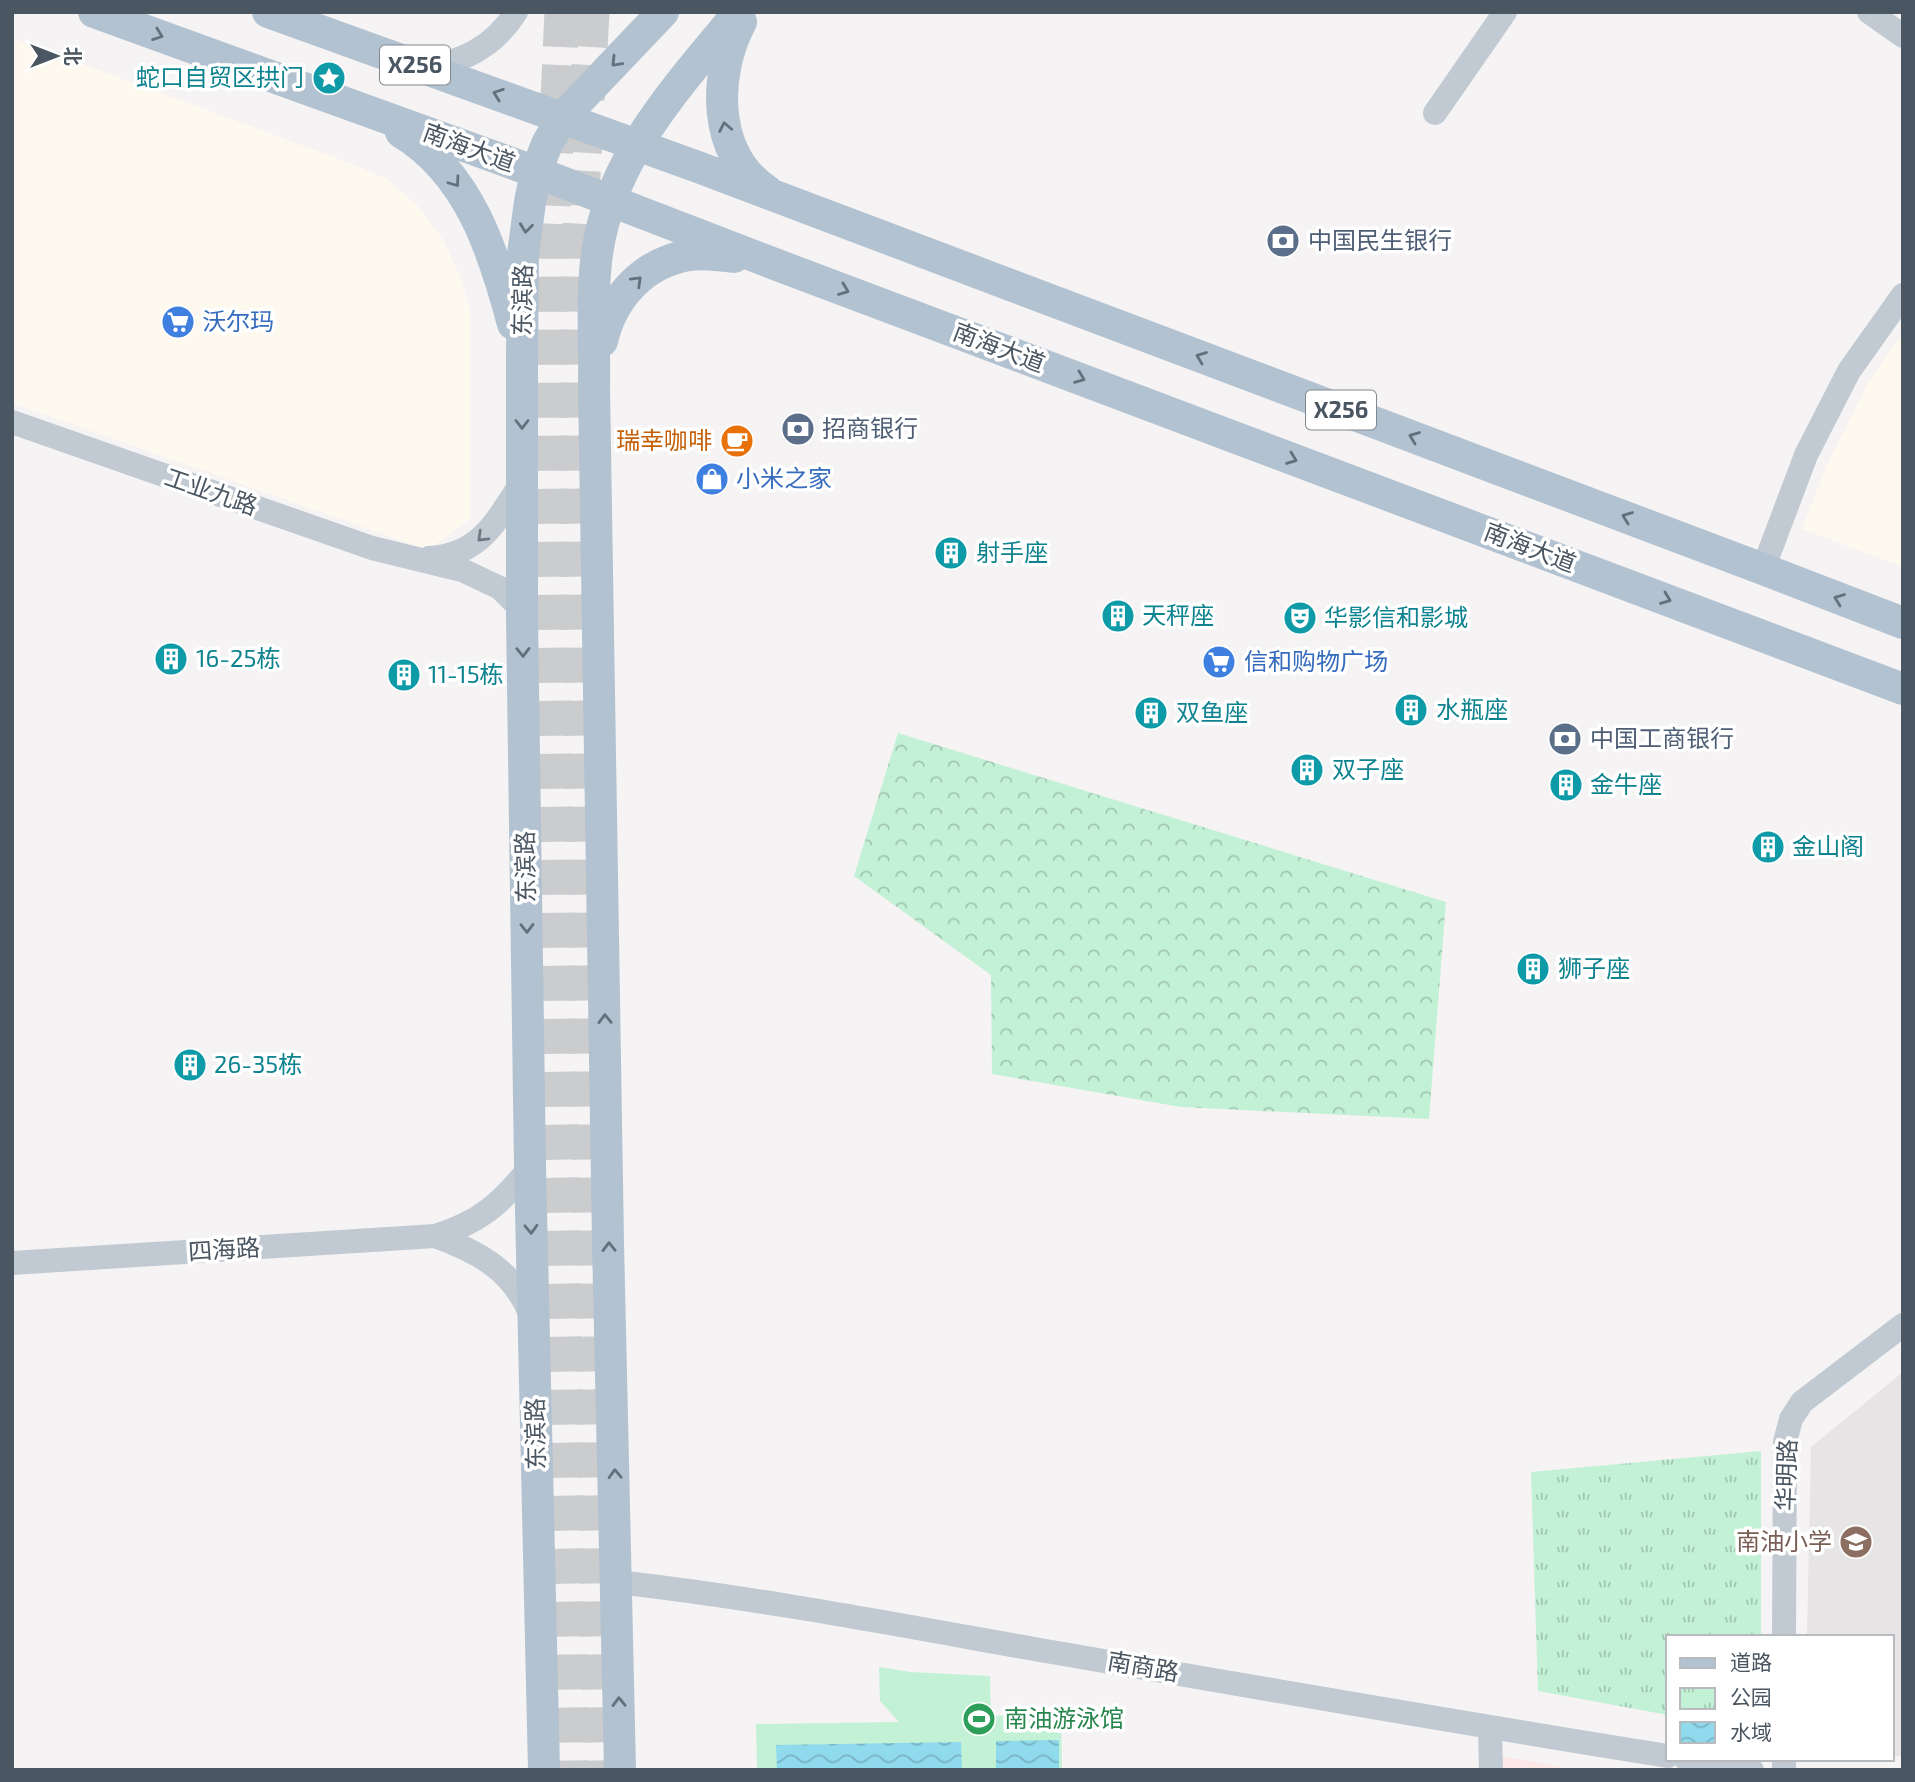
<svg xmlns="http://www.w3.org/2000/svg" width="1915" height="1782" viewBox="0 0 1915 1782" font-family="'Exo 2','Noto Sans SC',sans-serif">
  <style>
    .commercial { fill: #fdf9ef }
    .education { fill: #e6e4e5 }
    .medical { fill: #fce8e6 }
    .grass { fill: #c3f1d5 }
    .forest { fill: url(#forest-crowns) }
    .park { fill: url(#park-tufts) }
    .water { fill: url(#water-waves) }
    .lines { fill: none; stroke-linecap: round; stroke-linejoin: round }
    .highway-tunnel { stroke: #caccce; stroke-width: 35; stroke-dasharray: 35 18; stroke-linecap: butt }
    .minor { stroke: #c1cad2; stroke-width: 24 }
    .major { stroke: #b3c2d1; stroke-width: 32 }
    .oneway { stroke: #64717d }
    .oneway2 { stroke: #6e7983 }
    .labels { text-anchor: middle; stroke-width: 7; stroke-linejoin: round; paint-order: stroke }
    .shield { fill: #fff; stroke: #808990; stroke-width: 2 }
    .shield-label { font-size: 23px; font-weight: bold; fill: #4a5661 }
    .culture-label { font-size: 24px; fill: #0d838f; stroke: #fff; text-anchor: start }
    .street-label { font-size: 24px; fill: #4a5661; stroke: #fff }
    .service-label { font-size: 24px; fill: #4e5e75; stroke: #fff; text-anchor: start }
    .shop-label { font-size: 24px; fill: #366cbe; stroke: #fff; text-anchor: start }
    .food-label { font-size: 24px; fill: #c56008; stroke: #fff; text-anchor: end }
    .education-label { font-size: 24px; fill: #785e54; stroke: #fff; text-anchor: end }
    .leisure-label { font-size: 24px; fill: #27864d; stroke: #fff; text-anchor: start }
  </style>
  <defs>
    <pattern id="forest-crowns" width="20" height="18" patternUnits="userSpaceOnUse" patternTransform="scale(1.75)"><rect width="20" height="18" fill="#c3f1d5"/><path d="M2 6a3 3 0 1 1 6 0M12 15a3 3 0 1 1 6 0" fill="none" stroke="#a0c6b0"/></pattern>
    <pattern id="park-tufts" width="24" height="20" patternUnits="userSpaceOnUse" patternTransform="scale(1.75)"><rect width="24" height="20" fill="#c3f1d5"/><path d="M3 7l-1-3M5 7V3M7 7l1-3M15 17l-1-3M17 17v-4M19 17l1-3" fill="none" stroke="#a0c6b0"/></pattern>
    <pattern id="water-waves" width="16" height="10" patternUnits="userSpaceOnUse" patternTransform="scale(1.75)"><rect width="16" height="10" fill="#90daee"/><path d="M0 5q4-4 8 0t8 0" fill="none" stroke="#78b4c4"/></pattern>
  </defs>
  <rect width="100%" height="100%" fill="#f5f3f3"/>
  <g class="commercial">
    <polygon points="12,38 355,165 388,180 416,204 444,241 460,277 470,308 470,519 428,550 12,403"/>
    <polygon points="1903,333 1903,567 1802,529 1827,464 1868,383"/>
  </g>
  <polygon class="education" points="1903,1372 1903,1757 1892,1755 1892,1637 1807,1637 1811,1447"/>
  <polygon class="medical" points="1501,1756 1576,1770 1501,1770"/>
  <polygon class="grass" points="879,1667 911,1672 990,1676 991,1716 1061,1714 1062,1770 757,1770 756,1724 899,1722 880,1701"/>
  <polygon class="forest" points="898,733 1446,902 1429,1119 1181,1107 992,1074 991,975 854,876"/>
  <polygon class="park" points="1761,1451 1761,1637 1668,1637 1668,1715 1538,1691 1531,1472"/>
  <g class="water">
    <polygon points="1059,1740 1059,1770 996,1770 996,1741"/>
    <polygon points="961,1742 962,1770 777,1770 776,1745"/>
  </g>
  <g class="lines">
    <g class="highway-tunnel">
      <polyline points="562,12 551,249 550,479 571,1770"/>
      <polyline points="592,12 579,249 576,475 601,1770"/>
    </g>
    <g class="minor">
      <polyline points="1869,12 1903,36"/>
      <path d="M 420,64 C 459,68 496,44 516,12"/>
      <polyline points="1435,113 1505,12"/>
      <polyline points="12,422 372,548 462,570 500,588 516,604 522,617"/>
      <path d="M 429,558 C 481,555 496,521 522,482"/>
      <polyline points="1763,569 1806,455 1849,371 1903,295"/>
      <path d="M 435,1236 C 479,1252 515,1271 532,1319"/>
      <path d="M 12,1263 L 435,1236 C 479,1223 502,1203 530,1167"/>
      <path d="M 617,1582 C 759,1598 899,1625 1040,1650 C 1249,1686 1459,1723 1668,1756"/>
      <polyline points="1784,1637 1785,1442 1791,1419 1802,1402 1903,1325"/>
      <polyline points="1490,1728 1491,1770"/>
      <polyline points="1686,1759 1752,1770"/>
      <polyline points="1784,1770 1784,1759"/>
    </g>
    <g class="major">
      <polyline points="94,12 536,172 780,266 1903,689"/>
      <polyline points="268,12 698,167 1763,569 1903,623"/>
      <path d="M 741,22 C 713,74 712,154 766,190"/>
      <path d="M 401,132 C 469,173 494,252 513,324"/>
      <path d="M 602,341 C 612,297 644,262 690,255 C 704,253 719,255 734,257"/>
      <polyline points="544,1770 530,1167 522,617 522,356 523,254 530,202 536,172 547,144 562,118 663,12"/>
      <path d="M 620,1770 L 608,1243 L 594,387 C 595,340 590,282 600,237 C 618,149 683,80 739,12"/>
    </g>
  </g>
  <defs><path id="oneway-chevron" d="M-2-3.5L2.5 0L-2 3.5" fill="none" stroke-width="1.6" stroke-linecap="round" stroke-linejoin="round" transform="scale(1.75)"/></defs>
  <g class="oneway">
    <use href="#oneway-chevron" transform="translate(158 35) rotate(20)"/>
    <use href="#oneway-chevron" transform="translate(616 62) rotate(134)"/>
    <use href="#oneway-chevron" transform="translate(498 94) rotate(-160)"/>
    <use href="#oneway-chevron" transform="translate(725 127) rotate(-101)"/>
    <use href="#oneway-chevron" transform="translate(455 182) rotate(54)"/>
    <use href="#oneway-chevron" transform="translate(526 228) rotate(97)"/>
    <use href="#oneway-chevron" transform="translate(637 281) rotate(-44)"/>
    <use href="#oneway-chevron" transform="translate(844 290) rotate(21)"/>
    <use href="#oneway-chevron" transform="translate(1201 357) rotate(-159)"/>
    <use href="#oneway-chevron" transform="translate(1080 378) rotate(21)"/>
    <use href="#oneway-chevron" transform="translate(522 424) rotate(90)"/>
    <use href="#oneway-chevron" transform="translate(1414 437) rotate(-159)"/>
    <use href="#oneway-chevron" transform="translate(1292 459) rotate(21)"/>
    <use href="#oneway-chevron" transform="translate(1627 517) rotate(-159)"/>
    <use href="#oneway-chevron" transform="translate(1666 599) rotate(21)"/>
    <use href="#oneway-chevron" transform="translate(1839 599) rotate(-159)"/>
    <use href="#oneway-chevron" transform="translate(523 652) rotate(89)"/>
    <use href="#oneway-chevron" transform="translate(527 928) rotate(89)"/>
    <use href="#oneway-chevron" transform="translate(605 1019) rotate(-91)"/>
    <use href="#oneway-chevron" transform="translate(531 1229) rotate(88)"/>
    <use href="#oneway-chevron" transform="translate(609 1247) rotate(-91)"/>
    <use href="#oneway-chevron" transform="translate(615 1474) rotate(-92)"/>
    <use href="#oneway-chevron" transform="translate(619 1702) rotate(-91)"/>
  </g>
  <use class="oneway2" href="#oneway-chevron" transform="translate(482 537) rotate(136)"/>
  <defs>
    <symbol id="sight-disc" viewBox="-11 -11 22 22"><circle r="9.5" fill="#0f9aa8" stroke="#fff"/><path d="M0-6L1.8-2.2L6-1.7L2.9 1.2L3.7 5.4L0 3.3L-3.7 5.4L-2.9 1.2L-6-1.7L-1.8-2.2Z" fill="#fff"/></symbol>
    <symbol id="bank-disc" viewBox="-11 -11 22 22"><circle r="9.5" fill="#5c6f8a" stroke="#fff"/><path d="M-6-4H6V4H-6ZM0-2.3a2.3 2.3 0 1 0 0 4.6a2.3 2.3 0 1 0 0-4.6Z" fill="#fff"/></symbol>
    <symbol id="supermarket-disc" viewBox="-11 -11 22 22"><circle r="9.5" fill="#3f7fe0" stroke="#fff"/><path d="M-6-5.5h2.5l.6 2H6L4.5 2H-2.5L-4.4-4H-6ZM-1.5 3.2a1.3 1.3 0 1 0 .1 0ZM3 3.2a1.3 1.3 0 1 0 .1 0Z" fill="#fff"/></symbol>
    <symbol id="cafe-disc" viewBox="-11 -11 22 22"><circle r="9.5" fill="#e8710a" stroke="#fff"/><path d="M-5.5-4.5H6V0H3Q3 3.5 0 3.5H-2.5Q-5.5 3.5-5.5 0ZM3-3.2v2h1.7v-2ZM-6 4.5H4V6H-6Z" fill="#fff"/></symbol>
    <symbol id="shop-disc" viewBox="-11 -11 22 22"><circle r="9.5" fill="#3f7fe0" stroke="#fff"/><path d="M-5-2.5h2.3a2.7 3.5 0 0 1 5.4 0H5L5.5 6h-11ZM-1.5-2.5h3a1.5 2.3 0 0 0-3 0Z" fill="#fff"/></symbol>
    <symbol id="building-disc" viewBox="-11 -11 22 22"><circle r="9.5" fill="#0f9aa8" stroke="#fff"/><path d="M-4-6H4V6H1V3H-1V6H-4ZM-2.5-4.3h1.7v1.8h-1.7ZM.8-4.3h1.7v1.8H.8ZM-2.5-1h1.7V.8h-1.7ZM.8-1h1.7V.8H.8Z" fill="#fff"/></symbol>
    <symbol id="theatre-disc" viewBox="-11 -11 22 22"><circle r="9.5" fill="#0f9aa8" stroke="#fff"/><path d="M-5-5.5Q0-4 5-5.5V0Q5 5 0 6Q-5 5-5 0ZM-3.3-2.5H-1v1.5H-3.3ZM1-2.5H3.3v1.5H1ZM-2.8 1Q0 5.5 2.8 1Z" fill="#fff"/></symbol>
    <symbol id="school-disc" viewBox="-11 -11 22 22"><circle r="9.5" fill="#8d6e63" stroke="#fff"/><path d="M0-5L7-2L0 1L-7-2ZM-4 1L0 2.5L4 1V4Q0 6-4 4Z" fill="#fff"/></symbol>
    <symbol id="stadium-disc" viewBox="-11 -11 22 22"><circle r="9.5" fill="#2e9e5b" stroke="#fff"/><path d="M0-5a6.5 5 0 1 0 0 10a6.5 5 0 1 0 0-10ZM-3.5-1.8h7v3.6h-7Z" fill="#fff"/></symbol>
  </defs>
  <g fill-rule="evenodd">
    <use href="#sight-disc" x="310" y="59" width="38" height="38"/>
    <use href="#bank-disc" x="1264" y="222" width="38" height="38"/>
    <use href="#supermarket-disc" x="159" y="303" width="38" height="38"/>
    <use href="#bank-disc" x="779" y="410" width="38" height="38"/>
    <use href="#cafe-disc" x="718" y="422" width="38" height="38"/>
    <use href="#shop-disc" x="693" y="460" width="38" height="38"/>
    <use href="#building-disc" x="932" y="534" width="38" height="38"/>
    <use href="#building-disc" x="1099" y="597" width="38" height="38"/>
    <use href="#theatre-disc" x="1281" y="599" width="38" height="38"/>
    <use href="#building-disc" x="152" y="640" width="38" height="38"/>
    <use href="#supermarket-disc" x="1200" y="643" width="38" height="38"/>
    <use href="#building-disc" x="385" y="656" width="38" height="38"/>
    <use href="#building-disc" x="1392" y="691" width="38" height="38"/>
    <use href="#building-disc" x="1132" y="694" width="38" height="38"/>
    <use href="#bank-disc" x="1546" y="720" width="38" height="38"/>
    <use href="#building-disc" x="1288" y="751" width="38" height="38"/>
    <use href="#building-disc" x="1547" y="766" width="38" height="38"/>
    <use href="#building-disc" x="1749" y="828" width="38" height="38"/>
    <use href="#building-disc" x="1514" y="950" width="38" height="38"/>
    <use href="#building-disc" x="171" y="1046" width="38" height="38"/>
    <use href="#school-disc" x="1837" y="1523" width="38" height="38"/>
    <use href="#stadium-disc" x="960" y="1700" width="38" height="38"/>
  </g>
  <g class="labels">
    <g class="shield">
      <rect x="380" y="45.5" width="70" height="39" rx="5"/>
      <rect x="1306" y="390.5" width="70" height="39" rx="5"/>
    </g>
    <g class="shield-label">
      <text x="415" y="73">X256</text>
      <text x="1341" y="418">X256</text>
    </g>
    <g class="culture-label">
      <text x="304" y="86" text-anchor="end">蛇口自贸区拱门</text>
      <text x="976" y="561">射手座</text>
      <text x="1142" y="624">天秤座</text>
      <text x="1324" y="626">华影信和影城</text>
      <text x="196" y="667">16-25栋</text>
      <text x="428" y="683">11-15栋</text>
      <text x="1436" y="718">水瓶座</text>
      <text x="1176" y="721">双鱼座</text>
      <text x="1332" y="778">双子座</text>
      <text x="1590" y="793">金牛座</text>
      <text x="1792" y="855">金山阁</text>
      <text x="1558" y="977">狮子座</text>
      <text x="214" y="1073">26-35栋</text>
    </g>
    <g class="street-label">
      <text transform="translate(469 148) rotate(20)" y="8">南海大道</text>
      <text transform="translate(523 300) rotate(-89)" y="8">东滨路</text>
      <text transform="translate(999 348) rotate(21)" y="8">南海大道</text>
      <text transform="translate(211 492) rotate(19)" y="8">工业九路</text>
      <text transform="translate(1530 548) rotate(21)" y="8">南海大道</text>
      <text transform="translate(526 867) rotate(-91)" y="8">东滨路</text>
      <text transform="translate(224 1250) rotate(-4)" y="8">四海路</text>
      <text transform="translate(536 1434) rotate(-91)" y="8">东滨路</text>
      <text transform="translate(1787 1475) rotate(-88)" y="8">华明路</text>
      <text transform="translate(1143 1667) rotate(10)" y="8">南商路</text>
    </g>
    <g class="service-label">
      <text x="1308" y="249">中国民生银行</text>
      <text x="822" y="437">招商银行</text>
      <text x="1590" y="747">中国工商银行</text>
    </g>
    <g class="shop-label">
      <text x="202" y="330">沃尔玛</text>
      <text x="736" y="487">小米之家</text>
      <text x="1244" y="670">信和购物广场</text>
    </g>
    <g class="food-label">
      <text x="712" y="449">瑞幸咖啡</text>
    </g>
    <g class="education-label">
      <text x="1832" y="1550">南油小学</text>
    </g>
    <g class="leisure-label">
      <text x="1004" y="1727">南油游泳馆</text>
    </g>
  </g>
  <rect width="1915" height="1782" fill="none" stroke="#4a5661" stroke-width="28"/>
  <rect x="1666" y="1635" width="228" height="126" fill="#ffffff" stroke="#b7bbc0" stroke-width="2"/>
  <rect x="1680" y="1658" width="35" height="10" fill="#b3c2d1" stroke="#b7bbc0" stroke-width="2"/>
  <text x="1730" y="1670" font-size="21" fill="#4a5661">道路</text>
  <rect x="1680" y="1688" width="35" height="21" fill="url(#park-tufts)" stroke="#b7bbc0" stroke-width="2"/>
  <text x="1730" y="1705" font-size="21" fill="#4a5661">公园</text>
  <rect x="1680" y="1722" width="35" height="21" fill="url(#water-waves)" stroke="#b7bbc0" stroke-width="2"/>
  <text x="1730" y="1740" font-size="21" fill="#4a5661">水域</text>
  <g transform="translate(56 56) rotate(90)" stroke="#ffffff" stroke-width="5" paint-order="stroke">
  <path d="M0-5L12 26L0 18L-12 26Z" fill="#4a5661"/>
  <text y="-10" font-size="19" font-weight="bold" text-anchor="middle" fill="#4a5661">北</text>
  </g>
</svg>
